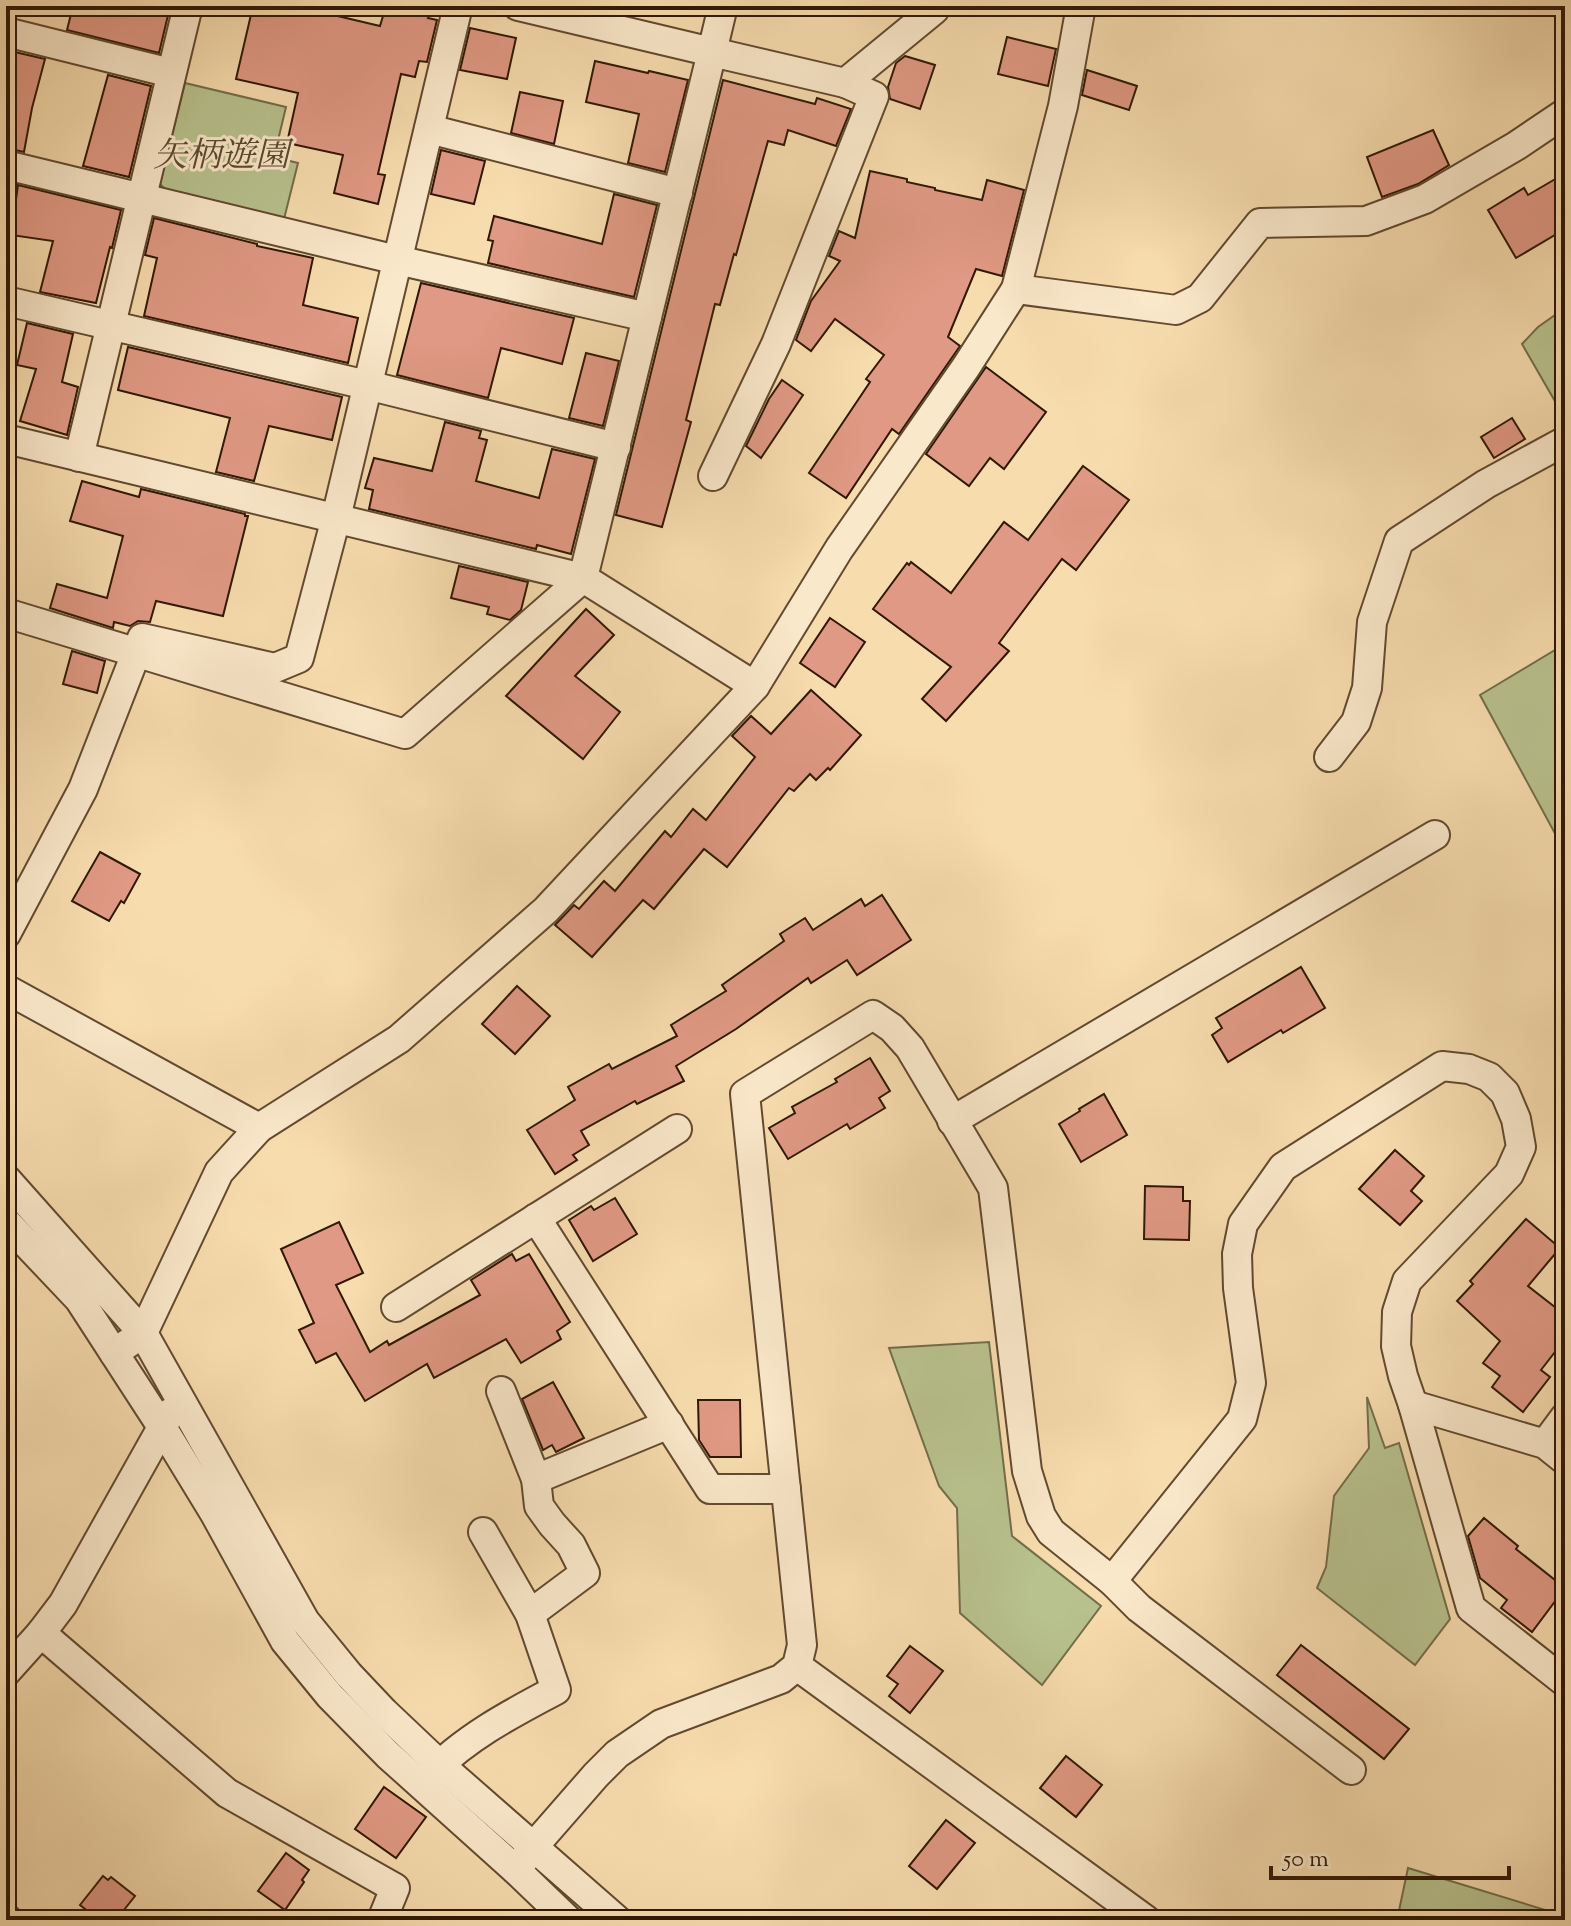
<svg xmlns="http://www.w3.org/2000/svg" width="1571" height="1926" viewBox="0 0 1571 1926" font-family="'Sorts Mill Goudy','Noto Serif JP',serif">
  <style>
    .green { fill: #b8c28e; stroke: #746d4a; stroke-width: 2 }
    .building { fill: #e09984; stroke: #301805; stroke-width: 2 }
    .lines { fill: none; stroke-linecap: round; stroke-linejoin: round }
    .minor-casing { stroke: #62492f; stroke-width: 32 }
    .minor { stroke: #fae8ca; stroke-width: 28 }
    .labels { text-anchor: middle; stroke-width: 6; stroke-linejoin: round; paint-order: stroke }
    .park-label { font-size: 34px; font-style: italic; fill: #594b2e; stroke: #fae8ca }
  </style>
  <rect width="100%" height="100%" fill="#f7dcae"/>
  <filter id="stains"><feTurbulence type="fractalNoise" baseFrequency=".0025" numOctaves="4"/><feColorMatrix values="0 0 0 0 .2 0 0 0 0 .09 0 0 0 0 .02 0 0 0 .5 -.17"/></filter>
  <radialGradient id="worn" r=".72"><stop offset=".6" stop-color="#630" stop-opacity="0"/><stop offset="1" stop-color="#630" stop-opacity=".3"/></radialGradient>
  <g class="green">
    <polygon points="185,83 286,107 274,157 298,163 283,223 172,196 160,184"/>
    <polygon points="1565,308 1565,409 1556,403 1522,344 1538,327"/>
    <polygon points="1565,644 1565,852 1480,695"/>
    <polygon points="989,1342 1012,1536 1101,1606 1042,1685 960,1613 957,1508 939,1486 889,1348"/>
    <polygon points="1367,1397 1385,1448 1399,1443 1450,1619 1415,1665 1317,1588 1326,1567 1334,1496 1369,1448"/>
    <polygon points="1408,1868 1565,1916 1565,1920 1397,1920"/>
  </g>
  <g class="building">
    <polygon points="73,6 151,6 169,11 159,53 67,30"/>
    <polygon points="253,6 309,6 308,9 380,26 386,6 429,16 428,18 437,20 427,62 419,61 415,77 401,74 378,174 385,175 378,204 334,193 343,155 287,143 298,93 236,79"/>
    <polygon points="470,28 516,38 507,79 460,70"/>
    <polygon points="1007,37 1056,49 1048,86 998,74"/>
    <polygon points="6,50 45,59 32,108 24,152 6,148"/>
    <polygon points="905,56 935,65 920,109 890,99 888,87 896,63"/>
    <polygon points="595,61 648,73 649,71 688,80 665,172 628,163 639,114 586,102"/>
    <polygon points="1087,70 1137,86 1129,110 1082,95"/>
    <polygon points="108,75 151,86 129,177 83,166"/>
    <polygon points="723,80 815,104 817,98 851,109 836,146 788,130 784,145 768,141 736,255 734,254 720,305 715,304 686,420 691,422 662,527 616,515"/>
    <polygon points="520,92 563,101 554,144 511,133"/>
    <polygon points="1433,130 1449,165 1418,184 1382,197 1367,157"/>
    <polygon points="441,150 485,161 474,204 431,194"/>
    <polygon points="870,171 907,179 907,182 935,188 935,190 982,200 987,180 1024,190 1002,276 976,269 948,337 960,346 899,434 892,429 846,498 809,473 870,382 866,379 884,355 835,319 811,351 796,340 811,301 840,261 829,256 839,231 855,238"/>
    <polygon points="1557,178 1565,192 1565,229 1516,258 1488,210 1524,188 1528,195"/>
    <polygon points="18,185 121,210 112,248 110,247 96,303 40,292 53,241 11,235"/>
    <polygon points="614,194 657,205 634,297 488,263 493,241 488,240 494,216 602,244"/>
    <polygon points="154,218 257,244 257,246 313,258 303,305 358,318 348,363 144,316 157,258 145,255"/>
    <polygon points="421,283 574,318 562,364 501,348 488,398 397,375"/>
    <polygon points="27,323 73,334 62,382 78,387 67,435 20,421 36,369 17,365"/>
    <polygon points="128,347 342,397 332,440 269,426 254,481 216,472 230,418 118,390"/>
    <polygon points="586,353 619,361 603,426 569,418"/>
    <polygon points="986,367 1046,412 1004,469 990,458 969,486 926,454"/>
    <polygon points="782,380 803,395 761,458 746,446 769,399"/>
    <polygon points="1512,418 1525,439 1494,458 1481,437"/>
    <polygon points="445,422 481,431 479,438 487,440 476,481 539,498 552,449 595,459 571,554 537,545 536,549 369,509 373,490 365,488 374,458 432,471"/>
    <polygon points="1083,466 1129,500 1076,570 1062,559 999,643 1009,651 946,721 922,699 951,667 873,609 907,563 909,565 911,562 951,593 1004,522 1028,540"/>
    <polygon points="82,481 139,497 141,489 245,514 245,516 248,516 223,616 156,601 150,622 138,621 130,626 114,622 113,628 50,608 57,584 107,598 123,536 70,521"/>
    <polygon points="459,566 528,582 521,610 510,620 487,614 489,607 451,598"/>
    <polygon points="586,609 614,635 575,676 620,712 583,759 506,696"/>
    <polygon points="830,618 865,642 835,687 800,663"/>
    <polygon points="72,651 105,661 97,693 63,684"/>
    <polygon points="811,690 861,735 830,770 828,768 816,780 810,774 794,791 789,788 727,867 704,849 654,909 643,900 592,957 555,925 574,905 579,909 604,881 615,891 665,831 671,837 693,809 706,820 755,757 732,736 751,716 771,734"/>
    <polygon points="100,852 140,874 124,903 121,901 109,921 72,901"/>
    <polygon points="882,895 911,940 857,975 847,960 811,983 808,978 736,1029 676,1066 684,1081 637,1104 635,1101 581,1131 589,1145 573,1155 577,1160 555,1174 527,1130 575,1100 568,1087 609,1064 612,1069 677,1036 671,1025 726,991 722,985 784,941 780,934 805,918 813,930 861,899 865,906"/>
    <polygon points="1301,967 1325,1008 1283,1033 1281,1030 1228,1062 1212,1035 1222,1028 1216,1018"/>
    <polygon points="517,986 550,1016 515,1054 482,1024"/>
    <polygon points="870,1058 890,1091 879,1098 885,1108 850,1129 847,1124 788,1159 769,1128 795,1113 792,1107 837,1082 835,1079"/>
    <polygon points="1104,1094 1127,1135 1081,1162 1059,1124 1080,1111 1079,1109"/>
    <polygon points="1395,1150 1424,1176 1411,1191 1422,1201 1400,1225 1359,1189"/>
    <polygon points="1145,1186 1183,1187 1183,1201 1190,1201 1189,1240 1144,1239"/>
    <polygon points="615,1198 637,1234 593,1261 569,1220 591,1206 594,1210"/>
    <polygon points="1526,1219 1560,1248 1528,1286 1565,1315 1565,1339 1541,1370 1550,1377 1523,1412 1492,1387 1500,1376 1483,1363 1500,1341 1457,1301 1473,1284 1470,1281"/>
    <polygon points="339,1222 363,1273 336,1285 370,1352 387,1341 389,1345 480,1295 471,1280 512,1254 516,1261 529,1254 570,1322 557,1331 561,1339 521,1363 506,1339 434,1378 427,1364 365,1401 336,1353 316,1363 299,1330 314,1323 281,1249"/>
    <polygon points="553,1382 584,1438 556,1452 552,1445 543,1450 522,1399"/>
    <polygon points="698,1400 740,1400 741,1457 710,1457 699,1440"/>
    <polygon points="1484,1518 1518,1546 1516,1549 1565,1588 1532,1632 1501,1608 1507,1600 1480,1578 1468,1536"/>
    <polygon points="1301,1645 1409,1729 1384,1759 1277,1675"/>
    <polygon points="910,1646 943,1671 910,1713 889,1696 898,1684 887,1676"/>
    <polygon points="1066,1756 1102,1785 1076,1817 1040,1788"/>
    <polygon points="384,1787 426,1817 396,1858 355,1829"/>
    <polygon points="946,1820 975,1843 937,1889 909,1866"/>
    <polygon points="286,1853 309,1870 302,1880 304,1882 285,1910 258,1891"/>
    <polygon points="103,1876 108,1880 111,1877 135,1896 116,1920 77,1920 85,1909 80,1905"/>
  </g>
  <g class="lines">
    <defs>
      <g id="minor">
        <polyline points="518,6 712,52 723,6"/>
        <polyline points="6,32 171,73"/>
        <polyline points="429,129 678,193"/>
        <polyline points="6,165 397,260 647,317"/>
        <polyline points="1016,289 1176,310 1200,298 1260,223 1366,221 1425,199 1516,146 1565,113"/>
        <polyline points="6,301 367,385 616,447"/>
        <polyline points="6,439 583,578 755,686"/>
        <polyline points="79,457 188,6"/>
        <polyline points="713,476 776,344 874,96 845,83"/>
        <polyline points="6,613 405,734 583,578 712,52 845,83 934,10 935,6"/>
        <polyline points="1329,757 1356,722 1367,688 1372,622 1399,541 1486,484 1565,441"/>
        <polyline points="6,934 83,789 142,638 275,668 299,658 336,518 458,6"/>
        <polyline points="6,989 259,1128"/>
        <polyline points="952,1121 1435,835"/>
        <polyline points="6,1179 143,1333 305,1621 349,1675 384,1712 440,1765 617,1920"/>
        <polyline points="536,1218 710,1489 786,1489"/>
        <polyline points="6,1222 79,1299 162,1427 215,1514 285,1641 330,1696 388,1755 516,1870 568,1920"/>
        <polyline points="396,1307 677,1129"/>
        <polyline points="114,1353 143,1333 219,1172 259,1128 399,1039 546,910 755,686 839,549 966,367 1016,289 1063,106 1081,6"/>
        <polyline points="501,1391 536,1479 539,1506 552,1524 571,1545 585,1573 530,1614"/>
        <polyline points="1413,1405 1545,1444 1565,1460"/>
        <polyline points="1545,1444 1565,1417"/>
        <polyline points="536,1479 669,1424"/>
        <polyline points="1112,1581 1242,1419 1251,1383 1238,1288 1237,1254 1243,1224 1283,1167 1442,1066 1469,1069 1489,1077 1505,1093 1516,1119 1521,1147 1509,1174 1407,1281 1397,1312 1396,1346 1403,1376 1413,1405 1471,1608 1565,1682"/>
        <polyline points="41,1633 227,1793 395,1888 382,1920"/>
        <polyline points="797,1666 1146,1920"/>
        <polyline points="6,1672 41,1633 63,1604 170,1413"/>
        <path d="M 428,1777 C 461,1740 512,1713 556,1690 L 530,1614 L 483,1532"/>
        <polyline points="516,1870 534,1846 596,1775 617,1754 661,1724 781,1679 797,1666 802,1645 745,1094 873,1015 892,1028 910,1048 993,1188 1027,1471 1041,1516 1051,1532 1112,1581 1139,1608 1351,1770"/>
        <polyline points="6,1918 8,1920"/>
      </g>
    </defs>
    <use href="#minor" class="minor-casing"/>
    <use href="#minor" class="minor"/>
  </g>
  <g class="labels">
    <g class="park-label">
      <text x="221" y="166">矢柄遊園</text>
    </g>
  </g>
  <rect width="1571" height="1926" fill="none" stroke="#f7dcae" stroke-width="32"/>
  <rect x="8" y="8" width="1555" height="1910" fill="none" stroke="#301805" stroke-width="4"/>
  <rect x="16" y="16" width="1539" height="1894" fill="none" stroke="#301805" stroke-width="2"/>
  <path d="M1271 1866v12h238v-12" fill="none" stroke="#301805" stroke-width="4"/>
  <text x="1283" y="1866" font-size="24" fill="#301805" stroke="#fae8ca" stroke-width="6" paint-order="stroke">50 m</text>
  <rect width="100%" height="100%" filter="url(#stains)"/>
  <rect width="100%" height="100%" fill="url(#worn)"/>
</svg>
